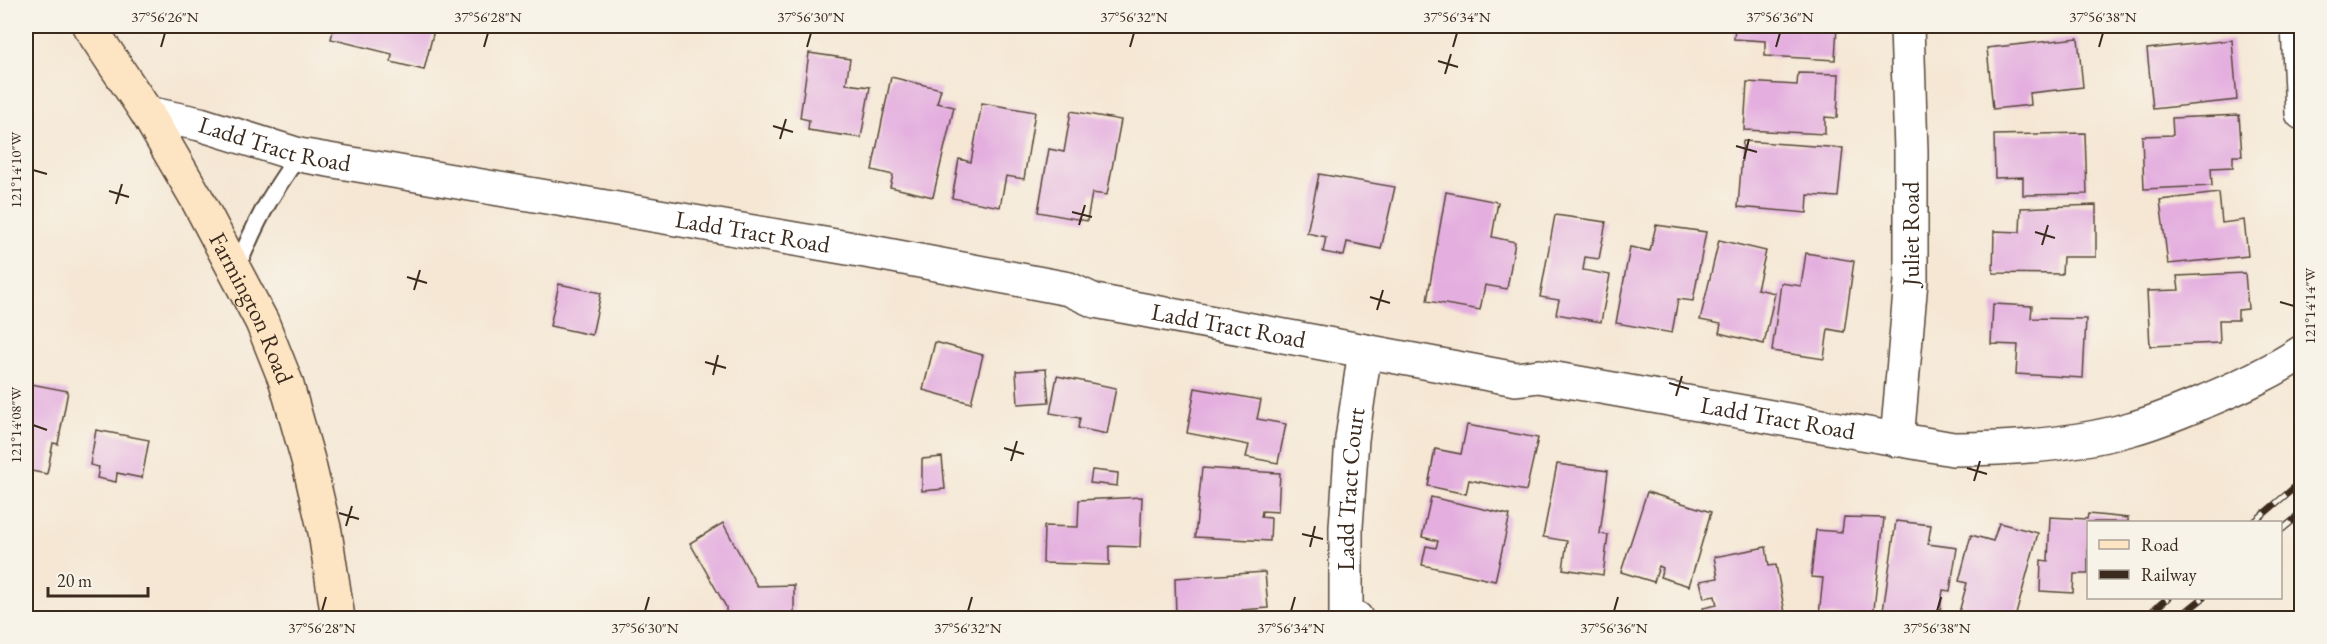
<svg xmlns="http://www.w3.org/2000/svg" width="2327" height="644" viewBox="0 0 2327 644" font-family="'EB Garamond',serif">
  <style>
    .building { fill: #e4afdf }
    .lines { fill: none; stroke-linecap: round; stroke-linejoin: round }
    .service-casing { stroke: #574639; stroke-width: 20 }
    .minor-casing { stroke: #574639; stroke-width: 36 }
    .secondary-casing { stroke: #574639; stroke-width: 36 }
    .service { stroke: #fff; stroke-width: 16 }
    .minor { stroke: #fff; stroke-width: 33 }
    .secondary { stroke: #fde5c4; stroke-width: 33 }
    .rail-casing { stroke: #3b2a1e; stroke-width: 7 }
    .rail { stroke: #f7f3e8; stroke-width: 4.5; stroke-dasharray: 14; stroke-linecap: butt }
    .ticks { fill: none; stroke: #3b2a1e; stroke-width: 2 }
    .labels { text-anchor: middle; stroke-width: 4.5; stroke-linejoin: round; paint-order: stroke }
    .street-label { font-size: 24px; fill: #3b2a1e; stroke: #f7f3e8 }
    .neatline { fill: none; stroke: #3b2a1e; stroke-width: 2 }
    .ticks-label { font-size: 15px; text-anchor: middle; fill: #3b2a1e }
  </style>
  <rect width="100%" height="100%" fill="#f7f3e8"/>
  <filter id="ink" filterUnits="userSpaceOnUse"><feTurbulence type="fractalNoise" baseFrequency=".0167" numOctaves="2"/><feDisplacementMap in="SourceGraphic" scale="12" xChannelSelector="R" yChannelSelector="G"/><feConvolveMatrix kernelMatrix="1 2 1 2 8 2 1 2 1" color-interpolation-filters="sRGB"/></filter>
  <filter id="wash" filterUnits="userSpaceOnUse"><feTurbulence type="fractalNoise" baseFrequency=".008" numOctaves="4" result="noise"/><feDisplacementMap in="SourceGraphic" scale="24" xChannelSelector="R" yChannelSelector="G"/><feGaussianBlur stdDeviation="1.35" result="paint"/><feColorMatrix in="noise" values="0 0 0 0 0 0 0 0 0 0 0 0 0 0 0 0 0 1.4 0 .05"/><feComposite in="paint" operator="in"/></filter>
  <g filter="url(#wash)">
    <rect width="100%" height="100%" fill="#f5e7d4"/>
    <g id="blocks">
      <g class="building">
        <polygon points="334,26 435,26 424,70 391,62 392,54 331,39"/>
        <polygon points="1735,26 1837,26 1835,60 1765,56 1765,41 1734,39"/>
        <polygon points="2014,26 2075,26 2075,27 2015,33"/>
        <polygon points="2173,26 2224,26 2225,29 2174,32"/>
        <polygon points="2078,38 2083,87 2030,93 2031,105 1993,109 1987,48"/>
        <polygon points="2232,40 2237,100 2153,109 2147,49"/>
        <polygon points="809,53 850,59 846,84 870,87 861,138 808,130 809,120 800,118"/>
        <polygon points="1798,73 1839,74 1837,118 1825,117 1825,134 1744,130 1747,82 1797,85"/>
        <polygon points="891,77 941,89 937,103 954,107 933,197 890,187 893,175 872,170"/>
        <polygon points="982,103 1035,112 1024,179 1006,176 1000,207 952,198 959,159 971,162"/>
        <polygon points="1071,111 1121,120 1107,195 1092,193 1087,221 1038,212 1049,149 1064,152"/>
        <polygon points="2239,115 2242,156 2233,156 2233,167 2211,168 2212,186 2144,189 2142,136 2173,135 2172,118"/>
        <polygon points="2085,133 2087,194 2023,195 2023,177 1995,178 1994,135"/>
        <polygon points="1743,141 1843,148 1838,197 1808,195 1807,213 1738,207"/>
        <polygon points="1319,174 1395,187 1381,249 1347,242 1344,256 1323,252 1326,237 1307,233"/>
        <polygon points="1446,192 1498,202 1492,237 1515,242 1507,289 1485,285 1480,310 1427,301"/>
        <polygon points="2219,193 2222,223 2244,220 2248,256 2168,264 2160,200"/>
        <polygon points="2096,205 2096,257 2063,257 2062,274 1993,273 1994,231 2020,232 2021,208"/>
        <polygon points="1555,215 1606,222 1599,259 1585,257 1583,270 1610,275 1601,322 1556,314 1559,300 1540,297"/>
        <polygon points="1656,225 1706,232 1693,301 1678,299 1672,333 1616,323 1630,247 1650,251"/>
        <polygon points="1719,240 1766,251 1757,289 1775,293 1764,344 1719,333 1721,324 1700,320"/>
        <polygon points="1806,253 1854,261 1844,332 1828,329 1824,359 1772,351 1781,283 1801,286"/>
        <polygon points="2245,273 2248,309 2238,310 2238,320 2219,320 2220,343 2150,346 2147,291 2179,290 2177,276"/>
        <polygon points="559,284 601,293 592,335 550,326"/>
        <polygon points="1993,304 2032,306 2031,318 2086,319 2083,378 2016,374 2018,345 1991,344"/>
        <polygon points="935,342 983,355 971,403 923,390"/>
        <polygon points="1046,369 1049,402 1018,404 1016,371"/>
        <polygon points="1057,376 1116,388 1107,434 1078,428 1080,418 1050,413"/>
        <polygon points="26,383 68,391 58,444 53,443 47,474 26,470"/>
        <polygon points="1195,388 1261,400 1257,419 1286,424 1278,463 1246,457 1249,445 1187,433"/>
        <polygon points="1467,425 1538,438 1526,491 1469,480 1466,494 1428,486 1435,449 1461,454"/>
        <polygon points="96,430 149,440 142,478 117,473 116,482 97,478 99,467 90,465"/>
        <polygon points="942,457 945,489 922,491 922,459"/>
        <polygon points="1557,464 1608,471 1600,534 1608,535 1603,575 1563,569 1567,541 1543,537"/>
        <polygon points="1202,468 1280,473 1278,512 1262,511 1261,517 1271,518 1270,541 1195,537"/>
        <polygon points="1092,470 1118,473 1117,486 1090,483"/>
        <polygon points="1647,492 1711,512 1689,586 1660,577 1663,568 1659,566 1654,582 1621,572"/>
        <polygon points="1142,497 1140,547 1109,546 1109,565 1043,563 1044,526 1078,527 1079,500"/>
        <polygon points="1431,497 1510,515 1495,581 1422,565 1426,546 1436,548 1438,541 1422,537"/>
        <polygon points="2088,514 2128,518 2128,522 2088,522 2088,574 2074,574 2073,593 2040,591 2041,560 2048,561 2050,517 2087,519"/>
        <polygon points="1844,517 1884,518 1873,618 1819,615 1823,578 1811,577 1816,530 1842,532"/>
        <polygon points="1896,521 1931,525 1928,544 1957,548 1950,591 1943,590 1939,618 1882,618"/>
        <polygon points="723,523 757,586 794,585 794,618 726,618 726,607 690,543"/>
        <polygon points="1999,523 2038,533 2015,618 1966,618 1958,616 1967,583 1959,581 1971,535 1993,541"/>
        <polygon points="1766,547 1769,566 1776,565 1786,618 1705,618 1703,608 1717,605 1715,596 1704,598 1700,581 1718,578 1714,557"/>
        <polygon points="1265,572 1268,608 1242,610 1242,618 1176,618 1175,578"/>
      </g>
    </g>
  </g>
  <g filter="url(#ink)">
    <use href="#blocks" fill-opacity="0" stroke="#574639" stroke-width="1.5"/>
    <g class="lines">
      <defs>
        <path id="service" d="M 236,271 C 254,225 270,195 299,155"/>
        <g id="minor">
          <polyline points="2298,26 2302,113"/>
          <path id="s1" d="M 147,113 L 200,124 L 299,155 L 877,253 L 1069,289 L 1095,301 L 1516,379 L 1539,376 L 1953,449 C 2012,449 2073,445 2130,429 C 2157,422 2182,411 2208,400 C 2241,386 2272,372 2302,352"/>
          <path id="s2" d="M 1897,440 L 1911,281 L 1911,151 L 1907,26"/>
          <path id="s3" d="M 1356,618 L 1346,617 L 1346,527 L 1352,439 L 1365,351"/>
        </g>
        <g id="secondary">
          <path id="s4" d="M 89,26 L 147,113 L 197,199 L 262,322 L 286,382 L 308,460 L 325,532 L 338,618"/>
        </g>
      </defs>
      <use href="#service" class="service-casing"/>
      <use href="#minor" class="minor-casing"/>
      <use href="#secondary" class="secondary-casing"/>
      <use href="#service" class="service"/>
      <use href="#minor" class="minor"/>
      <use href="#secondary" class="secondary"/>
      <defs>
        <g id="rail">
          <polyline points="2254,522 2302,481"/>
          <polyline points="2280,531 2302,513"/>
          <polyline points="2144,618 2168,598"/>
          <polyline points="2178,618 2203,598"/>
        </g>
      </defs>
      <use href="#rail" class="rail-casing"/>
      <use href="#rail" class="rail"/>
    </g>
  </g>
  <path class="ticks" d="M 161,47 L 165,33M 484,47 L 488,33M 807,47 L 811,33M 1130,47 L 1134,33M 1453,47 L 1457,33M 1776,47 L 1780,33M 2099,47 L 2103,33M 1438,61 L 1458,67M 1445,74 L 1451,54M 773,126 L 793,132M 780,139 L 786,119M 1736,146 L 1757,152M 1744,159 L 1749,139M 33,170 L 47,174M 109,191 L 129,197M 116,204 L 122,184M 1072,212 L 1092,217M 1079,225 L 1085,205M 2035,232 L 2055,238M 2042,245 L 2048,225M 407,277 L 427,283M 414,290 L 420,270M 1370,297 L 1390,303M 2280,302 L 2294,306M 1377,310 L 1383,290M 705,362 L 726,368M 713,375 L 718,355M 1669,383 L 1689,389M 1676,396 L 1682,376M 33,425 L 47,430M 1004,448 L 1024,454M 1011,461 L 1017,441M 1967,468 L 1987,474M 1974,481 L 1980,461M 339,513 L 359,519M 346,526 L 352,506M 1302,534 L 1323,539M 1310,547 L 1315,526M 322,611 L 326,597M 645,611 L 649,597M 968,611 L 972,597M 1291,611 L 1295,597M 1614,611 L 1618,597M 1937,611 L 1941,597"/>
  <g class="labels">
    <g class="street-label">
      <text dy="8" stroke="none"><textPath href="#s1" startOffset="132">Ladd Tract Road</textPath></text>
      <text dy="8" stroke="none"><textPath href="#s1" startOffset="618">Ladd Tract Road</textPath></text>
      <text dy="8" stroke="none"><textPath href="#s2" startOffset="207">Juliet Road</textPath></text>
      <text dy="8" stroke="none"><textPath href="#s4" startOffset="326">Farmington Road</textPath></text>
      <text dy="8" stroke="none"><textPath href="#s1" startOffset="1104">Ladd Tract Road</textPath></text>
      <text dy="8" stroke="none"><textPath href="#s1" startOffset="1662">Ladd Tract Road</textPath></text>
      <text dy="8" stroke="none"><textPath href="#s3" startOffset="138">Ladd Tract Court</textPath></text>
    </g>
  </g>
  <rect width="2327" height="644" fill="none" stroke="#f7f3e8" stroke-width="66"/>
  <rect x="2087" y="521" width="195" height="78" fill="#f7f3e8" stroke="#aca397" stroke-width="1.5"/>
  <rect x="2099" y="540" width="30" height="9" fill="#fde5c4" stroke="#aca397" stroke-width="1.5"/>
  <text x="2141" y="551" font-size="18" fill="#3b2a1e">Road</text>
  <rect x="2099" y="570" width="30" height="9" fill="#3b2a1e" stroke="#aca397" stroke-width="1.5"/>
  <text x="2141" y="581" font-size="18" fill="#3b2a1e">Railway</text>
  <path d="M48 587v9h100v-9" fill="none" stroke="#3b2a1e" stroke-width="3"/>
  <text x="57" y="587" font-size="18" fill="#3b2a1e" stroke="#f7f3e8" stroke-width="4.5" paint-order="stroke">20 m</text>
  <rect x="33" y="33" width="2261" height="578" class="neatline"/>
  <g class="ticks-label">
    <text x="165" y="22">37°56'26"N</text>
    <text x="488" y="22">37°56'28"N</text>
    <text x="811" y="22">37°56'30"N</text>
    <text x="1134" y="22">37°56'32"N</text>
    <text x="1457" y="22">37°56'34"N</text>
    <text x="1780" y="22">37°56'36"N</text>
    <text x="2103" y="22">37°56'38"N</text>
    <text transform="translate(16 170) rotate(-90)" y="5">121°14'10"W</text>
    <text transform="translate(2310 306) rotate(-90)" y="5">121°14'14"W</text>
    <text transform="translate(16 425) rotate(-90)" y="5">121°14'08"W</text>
    <text x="322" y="633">37°56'28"N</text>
    <text x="645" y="633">37°56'30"N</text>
    <text x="968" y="633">37°56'32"N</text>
    <text x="1291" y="633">37°56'34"N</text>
    <text x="1614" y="633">37°56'36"N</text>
    <text x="1937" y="633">37°56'38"N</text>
  </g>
</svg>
